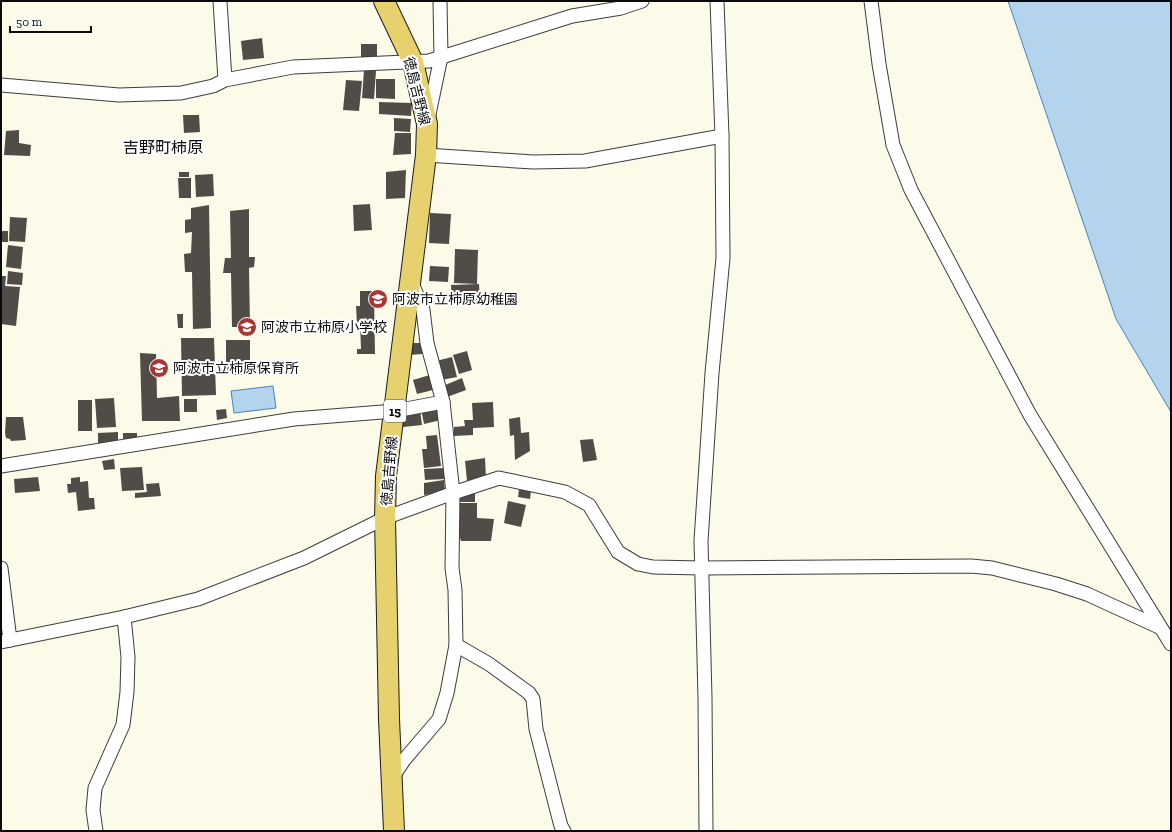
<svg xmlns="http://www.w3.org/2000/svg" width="1172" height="832" viewBox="0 0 1172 832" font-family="'Zilla Slab','Noto Sans JP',serif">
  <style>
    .water { fill: #b4d4ed; stroke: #4485bb }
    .building { fill: #514c48 }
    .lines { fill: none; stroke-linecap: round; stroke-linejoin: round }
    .minor-casing { stroke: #3d3d3d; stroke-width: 15 }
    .primary-casing { stroke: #1b1b1b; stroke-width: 22 }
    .minor { stroke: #fff; stroke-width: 13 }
    .primary { stroke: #e7d06e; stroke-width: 20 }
    .labels { text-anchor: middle; stroke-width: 4; stroke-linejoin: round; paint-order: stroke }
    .shield { fill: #fff; stroke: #545454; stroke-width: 1 }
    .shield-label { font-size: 13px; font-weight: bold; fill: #0a0a0a }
    .street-label { font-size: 14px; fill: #0a0a0a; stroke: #fff }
    .poi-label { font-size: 14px; fill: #0a0a0a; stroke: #fff; text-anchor: start }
    .quarter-label { font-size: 16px; fill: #0a0a0a; stroke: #fff }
  </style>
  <rect width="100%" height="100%" fill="#fcfae9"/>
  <g class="water">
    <polygon points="1008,1 1171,1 1171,412 1116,319"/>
    <polygon points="273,386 276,408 234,413 231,391"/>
  </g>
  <g class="building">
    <polygon points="262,38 264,58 243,60 241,41"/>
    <polygon points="361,44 377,44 377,60 361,61"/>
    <polygon points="364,70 376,71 374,99 362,98"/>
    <polygon points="376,79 395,79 395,99 376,98"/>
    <polygon points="346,80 362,81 359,111 343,110"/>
    <polygon points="379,102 412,103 411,116 379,114"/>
    <polygon points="183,115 199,115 200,132 184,133"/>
    <polygon points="394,118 411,119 410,132 394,131"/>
    <polygon points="19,130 19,143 31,145 30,156 4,155 6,131"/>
    <polygon points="395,133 411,133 411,154 393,155"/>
    <polygon points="406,170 405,198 386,199 386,172"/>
    <rect x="179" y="172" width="10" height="5"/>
    <polygon points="213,174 214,196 196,197 195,175"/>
    <polygon points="178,178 191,178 191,198 179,198"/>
    <polygon points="370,204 372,230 354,231 353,205"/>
    <polygon points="209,205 211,328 193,329 192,272 185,272 184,254 191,253 192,232 185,233 185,220 191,219 191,208"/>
    <polygon points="249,209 249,257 255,257 254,267 249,268 250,327 232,327 231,273 223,273 225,258 231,258 230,211"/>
    <polygon points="430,213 451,214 449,244 429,243"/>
    <polygon points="10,217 27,218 25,242 9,241"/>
    <rect x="1" y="231" width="7" height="11"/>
    <polygon points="8,245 23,247 21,269 6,267"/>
    <polygon points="455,249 478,250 477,284 454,283"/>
    <polygon points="430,266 449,267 448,282 429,281"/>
    <polygon points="8,271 23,273 22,285 7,284"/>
    <polygon points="1,276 6,276 5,286 20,287 16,326 1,324"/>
    <polygon points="479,284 480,300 452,301 451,285"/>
    <polygon points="360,291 374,291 375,354 357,354 357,349 361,349 360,323 357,324 356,306 360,306"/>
    <polygon points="177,314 183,314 183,328 178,328"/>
    <polygon points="181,338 214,338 216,395 182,396"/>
    <rect x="226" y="340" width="24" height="35"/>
    <polygon points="409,343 422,343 422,354 409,355"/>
    <polygon points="467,351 472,370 459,374 453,355"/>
    <polygon points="140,353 156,354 157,398 179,396 180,421 142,421"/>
    <polygon points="452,357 457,377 441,380 436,361"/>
    <polygon points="433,374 437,389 417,394 413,380"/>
    <polygon points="462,378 466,390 447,397 443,386"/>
    <polygon points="114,398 116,427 97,428 95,399"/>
    <rect x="184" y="399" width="13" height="13"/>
    <rect x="78" y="400" width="14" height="31"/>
    <polygon points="493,402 494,427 473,428 473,435 454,436 454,427 465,426 464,420 473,420 472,403"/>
    <polygon points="439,406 441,420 424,424 421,409"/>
    <polygon points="226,409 227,418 217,420 216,410"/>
    <polygon points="420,410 422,425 403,427 401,412"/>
    <polygon points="6,417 23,417 26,440 11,441 10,439 6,438 5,433"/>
    <polygon points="520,417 521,433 529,432 530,451 515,460 514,435 510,436 509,419"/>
    <polygon points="118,432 118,445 98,446 98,433"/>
    <polygon points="123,433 137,433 137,441 123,442"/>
    <polygon points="437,435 441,466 424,468 422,449 427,449 426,436"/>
    <polygon points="593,439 597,460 583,462 580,440"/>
    <polygon points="485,458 486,479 467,481 465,461"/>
    <polygon points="114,459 115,469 104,470 102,461"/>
    <polygon points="142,467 144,490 122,491 120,468"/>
    <polygon points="444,468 445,479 425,480 424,469"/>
    <polygon points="38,477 40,491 15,493 14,479"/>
    <polygon points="80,477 80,482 88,481 89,498 94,498 95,509 78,511 76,492 68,493 67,484 71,484 71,478"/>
    <polygon points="444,480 445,492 424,495 424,483"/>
    <polygon points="159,483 161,496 135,498 135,493 147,492 146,484"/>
    <polygon points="519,489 531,491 530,499 518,497"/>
    <rect x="456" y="493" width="19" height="9"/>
    <polygon points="508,501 526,505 521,527 504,523"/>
    <polygon points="456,503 477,503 477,518 494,519 491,541 461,541 459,535"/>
  </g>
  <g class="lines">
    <defs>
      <g id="minor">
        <polyline points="220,1 225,80"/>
        <polyline points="871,1 879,64 893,145 911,190 1030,415 1171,644"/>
        <polyline points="1,85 119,95 181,93 213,86 225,80 293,67 429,61 572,16 621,8 642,1"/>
        <polyline points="428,119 441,57 440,1"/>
        <polyline points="426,155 533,162 585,161 722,136"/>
        <polyline points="1,466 294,419 395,411 443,402"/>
        <polyline points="1,568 10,640"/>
        <polyline points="1,642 124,617 198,599 304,558 385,518 453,493 499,478 565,492 589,505 618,552 638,564 653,567 702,568 971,566 992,568 1056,584 1087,594 1159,627"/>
        <polyline points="456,645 489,664 529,693 533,699 536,729 556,807 561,826 564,831"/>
        <polyline points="392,778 404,760 439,719 447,693 456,645 455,590 452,568 453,493 446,429 443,402 427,343 423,310 412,283"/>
        <polyline points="96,831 93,810 95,788 123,725 127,692 128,657 124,617"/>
        <polyline points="706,831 705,698 701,541 712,373 723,258 722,136 717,1"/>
      </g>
      <polyline id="primary" points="384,1 413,62 427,124 426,155 386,476 385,518 389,719 394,831"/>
    </defs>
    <use href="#minor" class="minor-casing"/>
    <use href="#primary" class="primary-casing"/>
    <use href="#minor" class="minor"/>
    <use href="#primary" class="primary"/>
  </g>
  <defs>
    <symbol id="school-disc" viewBox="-11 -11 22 22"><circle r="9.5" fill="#a73634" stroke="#fff"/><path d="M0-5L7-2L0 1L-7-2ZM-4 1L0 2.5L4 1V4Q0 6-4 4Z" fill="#fff"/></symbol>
  </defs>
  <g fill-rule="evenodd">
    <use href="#school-disc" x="367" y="288" width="22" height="22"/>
    <use href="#school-disc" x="236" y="316" width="22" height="22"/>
    <use href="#school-disc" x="148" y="357" width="22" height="22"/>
  </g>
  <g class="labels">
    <rect class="shield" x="384" y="400" width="22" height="22" rx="3"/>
    <g class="shield-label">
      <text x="395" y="416">15</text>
    </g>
    <g class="street-label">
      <text transform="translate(417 91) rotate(76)" y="5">徳島吉野線</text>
      <text transform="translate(389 471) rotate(-85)" y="5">徳島吉野線</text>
    </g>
    <g class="poi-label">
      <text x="392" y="304">阿波市立柿原幼稚園</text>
      <text x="261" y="332">阿波市立柿原小学校</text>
      <text x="173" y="373">阿波市立柿原保育所</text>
    </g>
    <g class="quarter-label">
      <text x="163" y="153">吉野町柿原</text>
    </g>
  </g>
  <rect width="1172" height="832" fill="none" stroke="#0a0a0a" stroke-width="4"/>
  <path d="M10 26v6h81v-6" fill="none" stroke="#0a0a0a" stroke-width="2"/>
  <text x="16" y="26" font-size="12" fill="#0a0a0a" stroke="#ffffff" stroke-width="3" paint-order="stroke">50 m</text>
</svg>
